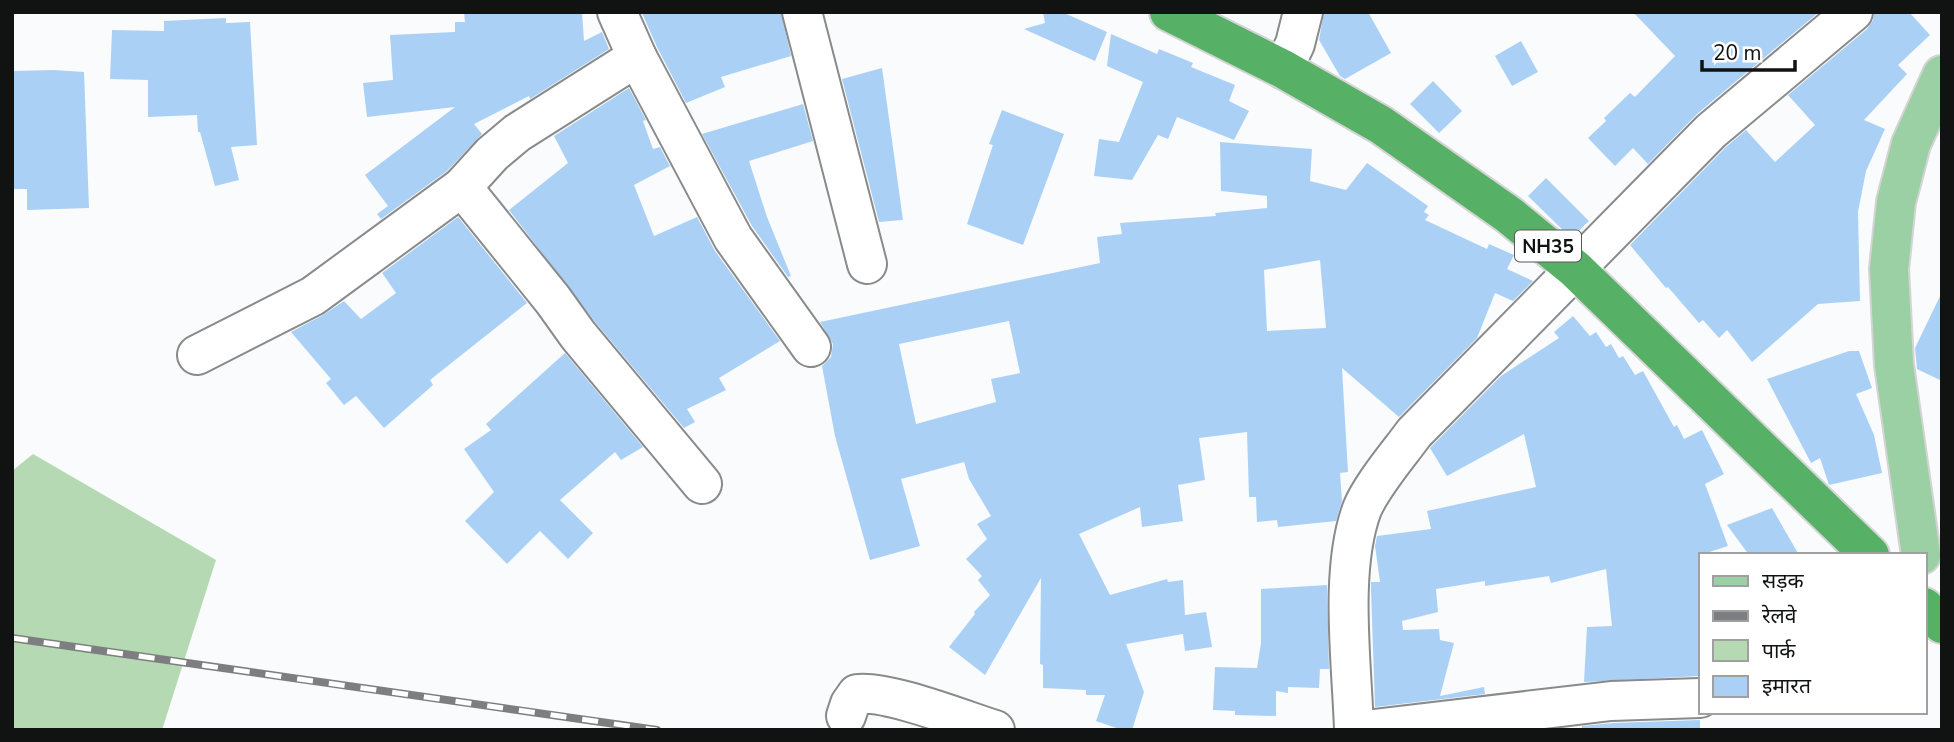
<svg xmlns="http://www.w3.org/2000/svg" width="1954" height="742" viewBox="0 0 1954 742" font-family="'Nunito Sans','Noto Sans Devanagari',sans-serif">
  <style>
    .green { fill: #b5dab3 }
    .building { fill: #aad1f5; fill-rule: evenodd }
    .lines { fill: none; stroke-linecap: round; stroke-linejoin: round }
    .minor-casing { stroke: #898a8b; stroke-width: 42 }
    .major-casing { stroke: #d4d4d4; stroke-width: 42 }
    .highway-casing { stroke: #d4d4d4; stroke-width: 42 }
    .minor { stroke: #fff; stroke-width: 38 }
    .major { stroke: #9ad0a4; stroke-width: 38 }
    .highway { stroke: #56b167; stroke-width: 38 }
    .rail-casing { stroke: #7d7e7f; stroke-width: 8 }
    .rail { stroke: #fff; stroke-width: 5; stroke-dasharray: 16; stroke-linecap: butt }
    .labels { text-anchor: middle; stroke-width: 7; stroke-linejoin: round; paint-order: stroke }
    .shield { fill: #fff; stroke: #585959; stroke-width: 2 }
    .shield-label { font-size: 19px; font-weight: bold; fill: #111212 }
  </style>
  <rect width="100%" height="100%" fill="#fafbfc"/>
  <polygon class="green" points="33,454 216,560 162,730 12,730 12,471"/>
  <g class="building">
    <polygon points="464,12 582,12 584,41 602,32 609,49 530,99 529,96 474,124 482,134 447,171 381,219 377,214 388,206 365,175 455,107 367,117 363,83 393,80 390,35 455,32 455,22 465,22"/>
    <polygon points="644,12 781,12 791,56 721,77 725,87 686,103 657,47 642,13"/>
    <polygon points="1043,12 1062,12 1107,32 1095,61 1024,29 1045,23"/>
    <polygon points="1324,12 1368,12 1391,53 1345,79 1340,76 1319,40"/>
    <polygon points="1633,12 1819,12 1697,114 1648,164 1633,148 1615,166 1588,138 1606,121 1604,118 1630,93 1635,97 1675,56"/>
    <polygon points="1874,12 1909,12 1930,35 1898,65 1907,74 1864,120 1885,129 1866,171 1858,212 1860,301 1818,304 1752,362 1727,330 1719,338 1703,320 1699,323 1668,287 1666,288 1630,245 1726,147 1746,130 1775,162 1815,125 1788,95 1867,29 1873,20"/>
    <polygon points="226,18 226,23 250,22 257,145 231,147 239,180 215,186 200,132 198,132 197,115 148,117 148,80 110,79 112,30 164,31 164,21"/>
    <polygon points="1111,34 1157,54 1159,49 1193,63 1191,67 1235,85 1229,101 1249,111 1234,140 1177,117 1168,139 1158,135 1132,180 1094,176 1099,139 1119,142 1143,82 1107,66"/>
    <polygon points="1521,41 1538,72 1512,86 1495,56"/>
    <polygon points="882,68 903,220 879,222 842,79"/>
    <polygon points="54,70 84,72 89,208 27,210 27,189 13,189 12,71"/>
    <polygon points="1433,81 1462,111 1439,133 1410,104"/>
    <polygon points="629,88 646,120 643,121 653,149 660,147 670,166 634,185 654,236 697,217 715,251 780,341 719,378 726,390 687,409 695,422 684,428 595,322 509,210 568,163 554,136"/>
    <polygon points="803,104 813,141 749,161 767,217 791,276 788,277 752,226 702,134"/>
    <polygon points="1002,110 1064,134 1023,245 967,224 993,145 989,144"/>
    <path d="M 1220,142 L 1312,149 L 1310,181 L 1346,190 L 1367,163 L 1428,206 L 1424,212 L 1429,215 L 1425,220 L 1487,249 L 1489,244 L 1514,255 L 1507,269 L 1533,281 L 1513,301 L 1495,293 L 1477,338 L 1399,417 L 1342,368 L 1348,472 L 1340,473 L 1342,501 L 1336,521 L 1278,527 L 1277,520 L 1257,522 L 1256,497 L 1249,497 L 1247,432 L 1199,438 L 1205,480 L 1178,485 L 1183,521 L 1142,527 L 1140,507 L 1079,534 L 1110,595 L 1167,579 L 1168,582 L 1183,580 L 1185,615 L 1206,612 L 1212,647 L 1185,651 L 1183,634 L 1126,644 L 1144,692 L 1132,730 L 1122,730 L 1096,721 L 1105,695 L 1086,695 L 1086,690 L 1043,688 L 1043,665 L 1040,664 L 1041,578 L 985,675 L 949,647 L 975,614 L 974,612 L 990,595 L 978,580 L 982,576 L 966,559 L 987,539 L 977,524 L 991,516 L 969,479 L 964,462 L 901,479 L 920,546 L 870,560 L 835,436 L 822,366 L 831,357 L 833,344 L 820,322 L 1100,263 L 1097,237 L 1122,234 L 1120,223 L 1216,216 L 1215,213 L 1267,208 L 1267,196 L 1221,191 ZM 1320,260 L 1326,328 L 1267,331 L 1264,270 ZM 1009,321 L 1020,373 L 991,379 L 996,402 L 916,424 L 899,344 Z"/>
    <polygon points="1546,178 1589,221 1571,238 1528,196"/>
    <polygon points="458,217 527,303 430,380 433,385 384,428 356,396 344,405 326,383 331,379 291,332 323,315 344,301 361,319 396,293 382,273"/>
    <polygon points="1942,292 1942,381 1917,369 1915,348"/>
    <polygon points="1573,316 1590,336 1596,332 1606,347 1611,344 1619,358 1623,356 1635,375 1643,371 1674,427 1677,425 1684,439 1702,430 1724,474 1705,484 1728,546 1700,555 1700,676 1584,682 1587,627 1612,626 1606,569 1551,583 1549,576 1485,586 1485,581 1436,589 1438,612 1402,621 1403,630 1439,629 1440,640 1454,643 1440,696 1484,687 1485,694 1375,707 1371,590 1371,582 1380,582 1375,546 1377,536 1431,529 1427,511 1536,487 1524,434 1447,476 1430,448 1501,376 1559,338 1554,332"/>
    <polygon points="1849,351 1859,351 1872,388 1856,394 1874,435 1882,473 1829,485 1820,458 1811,463 1767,379"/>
    <polygon points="565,353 643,447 621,460 615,452 560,500 593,533 568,559 540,531 507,564 465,521 494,492 464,449 491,430 486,424"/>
    <polygon points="1772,508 1799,555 1749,555 1727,525"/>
    <polygon points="1327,585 1329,669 1320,669 1319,688 1288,687 1288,693 1276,691 1276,716 1235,715 1235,711 1213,710 1215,667 1257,668 1261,643 1261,589"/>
    <polygon points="1700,720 1700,730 1582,730 1582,726 1613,723"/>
  </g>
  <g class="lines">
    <defs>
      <g id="minor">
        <polyline points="617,12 637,57 733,238 811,347"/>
        <polyline points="802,12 867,264"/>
        <polyline points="1283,69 1295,44 1303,12"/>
        <polyline points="462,187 553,300 578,335 702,484"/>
        <polyline points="197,355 313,296 462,187 492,154 517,133 637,57"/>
        <path d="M 846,716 L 850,704 L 857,694 C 887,690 963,720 995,730"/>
        <path d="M 1354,730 C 1352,664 1339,571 1362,509 C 1372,485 1398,455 1414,433 L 1711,131 L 1853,12"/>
        <polyline points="1365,730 1611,701 1700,698"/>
      </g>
      <polyline id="major" points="1921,555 1894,365 1889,269 1896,202 1911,144 1942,75"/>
      <g id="highway">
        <polyline points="1169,12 1283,69 1381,125 1509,215 1575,269 1870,555"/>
        <polyline points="1924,607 1942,624"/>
      </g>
    </defs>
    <use href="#minor" class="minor-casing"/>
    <use href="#major" class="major-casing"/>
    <use href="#highway" class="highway-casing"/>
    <use href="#minor" class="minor"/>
    <use href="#major" class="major"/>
    <use href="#highway" class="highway"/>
    <defs>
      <polyline id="rail" points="12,638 657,730"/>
    </defs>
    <use href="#rail" class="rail-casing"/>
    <use href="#rail" class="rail"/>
  </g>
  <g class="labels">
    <rect class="shield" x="1515" y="230.5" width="66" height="31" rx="5"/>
    <g class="shield-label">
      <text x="1548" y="253">NH35</text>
    </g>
  </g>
  <rect width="1954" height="742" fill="none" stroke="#111212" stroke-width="28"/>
  <rect x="1699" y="553" width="228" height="161" fill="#ffffff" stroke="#a0a0a0" stroke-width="2"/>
  <rect x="1713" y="576" width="35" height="10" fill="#9ad0a4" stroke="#a0a0a0" stroke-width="2"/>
  <text x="1762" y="588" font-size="21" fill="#111212">सड़क</text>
  <rect x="1713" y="611" width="35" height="10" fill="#7d7e7f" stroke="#a0a0a0" stroke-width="2"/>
  <text x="1762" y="623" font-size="21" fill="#111212">रेलवे</text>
  <rect x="1713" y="640" width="35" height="21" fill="#b5dab3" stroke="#a0a0a0" stroke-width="2"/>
  <text x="1762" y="658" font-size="21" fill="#111212">पार्क</text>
  <rect x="1713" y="676" width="35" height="21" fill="#aad1f5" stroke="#a0a0a0" stroke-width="2"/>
  <text x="1762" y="693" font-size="21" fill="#111212">इमारत</text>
  <path d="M1702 60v10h93v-10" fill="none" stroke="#111212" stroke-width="3.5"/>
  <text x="1713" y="60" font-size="21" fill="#111212" stroke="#ffffff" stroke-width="5" paint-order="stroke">20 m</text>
</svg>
